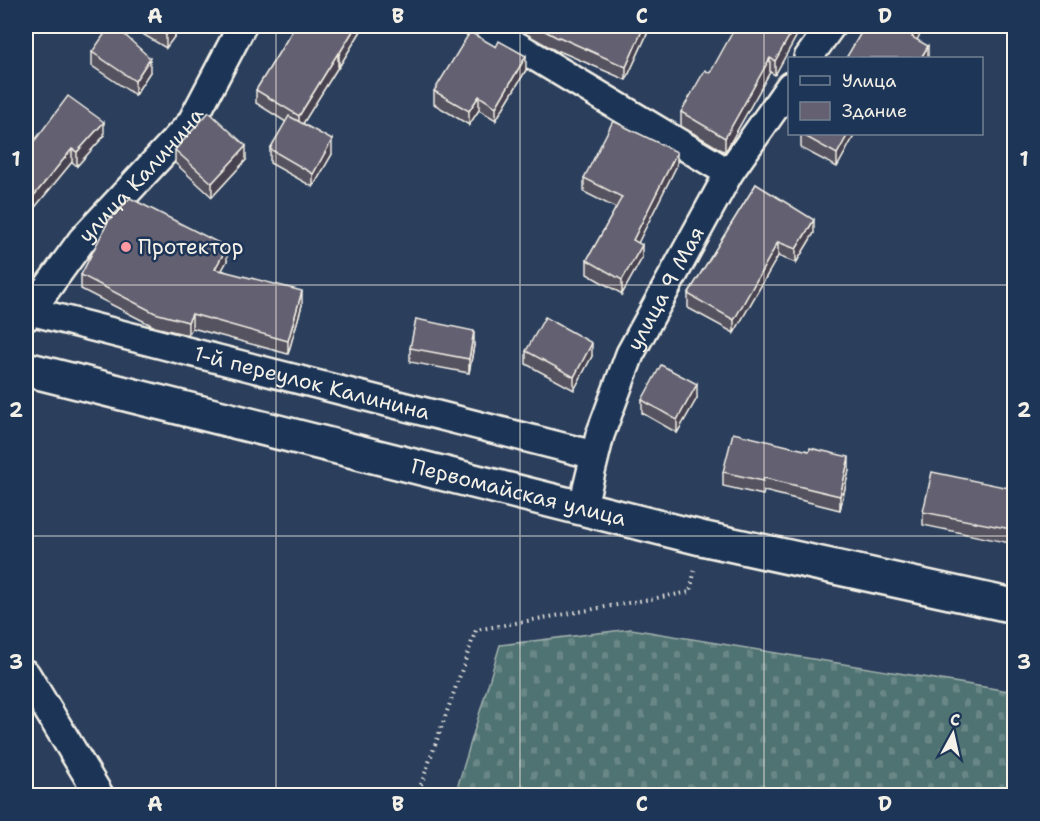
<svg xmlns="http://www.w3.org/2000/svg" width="1040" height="821" viewBox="0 0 1040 821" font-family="'Shantell Sans',sans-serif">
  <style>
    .cemetery { fill: url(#cemetery-stones); stroke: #a2b2ad; stroke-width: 1.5 }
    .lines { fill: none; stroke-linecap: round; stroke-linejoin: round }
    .street-casing { stroke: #f4f1e8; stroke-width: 32 }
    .secondary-casing { stroke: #f4f1e8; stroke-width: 38 }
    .path { stroke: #f4f1e8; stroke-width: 4; stroke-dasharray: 1.5 4.5; stroke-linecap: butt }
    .street { stroke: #1d3557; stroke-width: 27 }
    .secondary { stroke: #1d3557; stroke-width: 33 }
    .wall { fill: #565361; stroke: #f4f1e8; stroke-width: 1.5 }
    .shaded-wall { fill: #46434f; stroke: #f4f1e8; stroke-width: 1.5 }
    .building { fill: #646071; stroke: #f4f1e8; stroke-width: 1.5 }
    .grid { fill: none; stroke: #f4f1e8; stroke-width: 1.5; stroke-opacity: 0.55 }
    .poi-dot { fill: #ff9aa2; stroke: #1d3557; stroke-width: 2 }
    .labels { text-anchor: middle; stroke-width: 5; stroke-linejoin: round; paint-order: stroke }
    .street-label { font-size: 21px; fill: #f4f1e8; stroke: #1d3557 }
    .poi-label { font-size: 21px; fill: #f4f1e8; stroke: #1d3557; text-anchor: start }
    .neatline { fill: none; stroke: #f4f1e8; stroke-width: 2 }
    .grid-label { font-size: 20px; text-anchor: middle; font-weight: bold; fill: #f4f1e8 }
  </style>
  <defs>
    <pattern id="cemetery-stones" width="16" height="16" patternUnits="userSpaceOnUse" patternTransform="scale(1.5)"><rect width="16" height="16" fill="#4f7272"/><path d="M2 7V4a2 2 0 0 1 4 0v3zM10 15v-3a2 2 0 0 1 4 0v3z" fill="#698786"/></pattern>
  </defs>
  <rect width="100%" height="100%" fill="#2b3e5c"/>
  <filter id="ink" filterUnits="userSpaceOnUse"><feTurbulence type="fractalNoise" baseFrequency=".0167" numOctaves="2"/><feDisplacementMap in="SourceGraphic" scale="12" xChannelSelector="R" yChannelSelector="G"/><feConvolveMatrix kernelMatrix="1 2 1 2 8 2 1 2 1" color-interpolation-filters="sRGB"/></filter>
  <g filter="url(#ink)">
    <polygon class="cemetery" points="631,629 1014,692 1014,795 455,795 500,645"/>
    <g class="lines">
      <defs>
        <g id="street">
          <polyline points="479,26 519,47 729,173"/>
          <polyline points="808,58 831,26"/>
          <path id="s1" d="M 30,311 L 594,455"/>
          <path id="s2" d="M 26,317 L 82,240 L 191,123 L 242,26"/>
          <path id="s3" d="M 582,509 L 600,435 L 630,354 L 729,173 L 790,86"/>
          <polyline points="26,674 100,796"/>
        </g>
        <g id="secondary">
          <path id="s4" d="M 26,369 L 701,538 L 1014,606"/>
        </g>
      </defs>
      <use href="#street" class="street-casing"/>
      <use href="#secondary" class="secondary-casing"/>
      <polyline class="path" points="417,796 476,630 690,592 695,569"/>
      <use href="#street" class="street"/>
      <use href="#secondary" class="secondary"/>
    </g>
    <g class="wall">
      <polygon points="129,26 182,26 166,48"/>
      <polygon points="292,26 364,26 339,67 338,67 303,123 332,154 313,187 270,163 270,149 286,122 256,103 256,90 292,32"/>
      <polygon points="514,26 647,26 647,34 626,80 559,51 558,52 514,27"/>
      <polygon points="802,26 775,75 770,72 725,152 681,126 681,112 710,73"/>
      <polygon points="92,52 150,72 135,95 92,66"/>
      <polygon points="526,70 496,120 479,110 469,125 434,104 434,91"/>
      <polygon points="801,134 855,134 837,167 801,148"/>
      <polygon points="104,136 77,166 72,162 27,217 26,216 26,137 33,143"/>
      <polygon points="175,150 246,160 212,197 175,163"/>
      <polygon points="677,165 638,243 642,258 622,294 587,274 587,260 616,208 584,192 584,178"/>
      <polygon points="756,184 814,233 796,263 778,256 734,333 688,308 688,294"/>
      <polygon points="227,261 222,270 302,305 288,354 192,328 188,335 155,327 81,289 81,275"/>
      <polygon points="474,345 469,373 410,362 410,348"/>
      <polygon points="526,351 592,356 574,390 526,364"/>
      <polygon points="697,398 677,433 642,413 642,400"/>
      <polygon points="849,470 840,510 764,491 763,495 723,486 723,472"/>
      <polygon points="1014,489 1014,545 1010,544 1010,543 923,525 923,512"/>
    </g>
    <g class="shaded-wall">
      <polygon points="172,26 182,26 166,48 166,35"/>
      <polygon points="356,26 364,26 339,67 339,54"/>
      <polygon points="644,26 647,26 647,34 626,80 626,67"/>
      <polygon points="795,26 802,26 775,75 775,61"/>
      <polygon points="917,26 924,26 912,50 912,37"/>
      <polygon points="928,46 928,58 921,58"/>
      <polygon points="338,53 338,67 299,130 299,116"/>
      <polygon points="526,56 526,70 496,120 496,107"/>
      <polygon points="150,58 150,72 135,95 135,81"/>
      <polygon points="770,58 770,72 725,152 725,138"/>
      <polygon points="479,96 479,110 469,125 469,111"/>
      <polygon points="104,122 104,136 77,166 77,152"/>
      <polygon points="848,134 855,134 837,167 837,154"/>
      <polygon points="332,140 332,154 313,187 313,174"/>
      <polygon points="246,146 246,160 212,197 212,183"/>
      <polygon points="72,149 72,162 27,217 27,204"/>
      <polygon points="677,152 677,165 633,253 633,240"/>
      <polygon points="814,220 814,233 796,263 796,249"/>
      <polygon points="778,242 778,256 734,333 734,320"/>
      <polygon points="642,245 642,258 622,294 622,280"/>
      <polygon points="227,247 227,261 215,282 215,269"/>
      <polygon points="302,291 302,305 288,354 288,341"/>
      <polygon points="192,314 192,328 188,335 188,322"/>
      <polygon points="474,331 474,345 469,373 469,359"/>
      <polygon points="592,343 592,356 574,390 574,377"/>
      <polygon points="697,384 697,398 677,433 677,420"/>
      <polygon points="849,457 849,470 840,510 840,496"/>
    </g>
    <g class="building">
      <polygon points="110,26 115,26 150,58 135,81 92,52"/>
      <polygon points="151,26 172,26 166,35"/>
      <polygon points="292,26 356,26 339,54 338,53 299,116 256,90 294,28"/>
      <polygon points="536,26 644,26 626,67 559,37 558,38"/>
      <polygon points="736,26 795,26 775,61 770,58 725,138 681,112 705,70 710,73"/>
      <polygon points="865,26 917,26 912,37 928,46 921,58 846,58"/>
      <polygon points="470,32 496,47 499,41 526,56 496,107 479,96 469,111 434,91"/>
      <polygon points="68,96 104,122 77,152 72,149 27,204 26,203 26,137 33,143"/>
      <polygon points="209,112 246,146 212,183 175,150"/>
      <polygon points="289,116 332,140 313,174 270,149"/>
      <polygon points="613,121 677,152 633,240 642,245 622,280 587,260 622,197 584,178"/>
      <polygon points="801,134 848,134 837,154"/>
      <polygon points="756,184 814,220 796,249 778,242 734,320 688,294"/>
      <polygon points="130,198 227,247 215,269 302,291 288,341 192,314 188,322 155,313 81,275 109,220"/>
      <polygon points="545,317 592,343 574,377 526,351"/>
      <polygon points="416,319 474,331 469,359 410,348"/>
      <polygon points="661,365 697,384 677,420 642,400"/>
      <polygon points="733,433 809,451 810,448 849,457 840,496 764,478 763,481 723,472"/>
      <polygon points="932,472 1014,489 1014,532 1010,531 1011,529 923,512"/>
    </g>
  </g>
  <path class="grid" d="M 276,26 L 276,796M 520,26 L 520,796M 764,26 L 764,796M 26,285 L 1014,285M 26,536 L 1014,536"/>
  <circle class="poi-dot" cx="126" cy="247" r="6"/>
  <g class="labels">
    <g class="street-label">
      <text dy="7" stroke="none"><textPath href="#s2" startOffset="183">улица Калинина</textPath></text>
      <text dy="7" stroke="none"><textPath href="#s3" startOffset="237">улица 9 Мая</textPath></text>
      <text dy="7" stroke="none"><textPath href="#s1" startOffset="291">1-й переулок Калинина</textPath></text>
      <text dy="7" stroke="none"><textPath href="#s4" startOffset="508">Первомайская улица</textPath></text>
    </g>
    <g class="poi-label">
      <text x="138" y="254">Протектор</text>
    </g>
  </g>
  <rect width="1040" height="821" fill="none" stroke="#1d3557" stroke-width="66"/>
  <rect x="788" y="57" width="195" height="78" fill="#1d3557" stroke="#738091" stroke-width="1.5"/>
  <rect x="800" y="76" width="30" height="9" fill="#1d3557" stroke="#738091" stroke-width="1.5"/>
  <text x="842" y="87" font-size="18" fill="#f4f1e8">Улица</text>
  <rect x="800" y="102" width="30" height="18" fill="#646071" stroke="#738091" stroke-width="1.5"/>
  <text x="842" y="117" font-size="18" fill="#f4f1e8">Здание</text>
  <g transform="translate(953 734) rotate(8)" stroke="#1d3557" stroke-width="4.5" paint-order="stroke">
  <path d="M0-4.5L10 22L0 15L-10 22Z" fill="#f4f1e8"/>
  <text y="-9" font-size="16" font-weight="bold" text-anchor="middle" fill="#f4f1e8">С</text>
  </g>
  <rect x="33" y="33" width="974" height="755" class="neatline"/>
  <g class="grid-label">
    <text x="155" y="23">A</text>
    <text x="398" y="23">B</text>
    <text x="642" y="23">C</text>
    <text x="885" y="23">D</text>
    <text x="16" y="166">1</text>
    <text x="1024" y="166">1</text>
    <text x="16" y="417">2</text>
    <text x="1024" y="417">2</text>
    <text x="16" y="669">3</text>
    <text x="1024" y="669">3</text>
    <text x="155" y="811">A</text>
    <text x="398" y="811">B</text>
    <text x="642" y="811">C</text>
    <text x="885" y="811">D</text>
  </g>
</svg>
